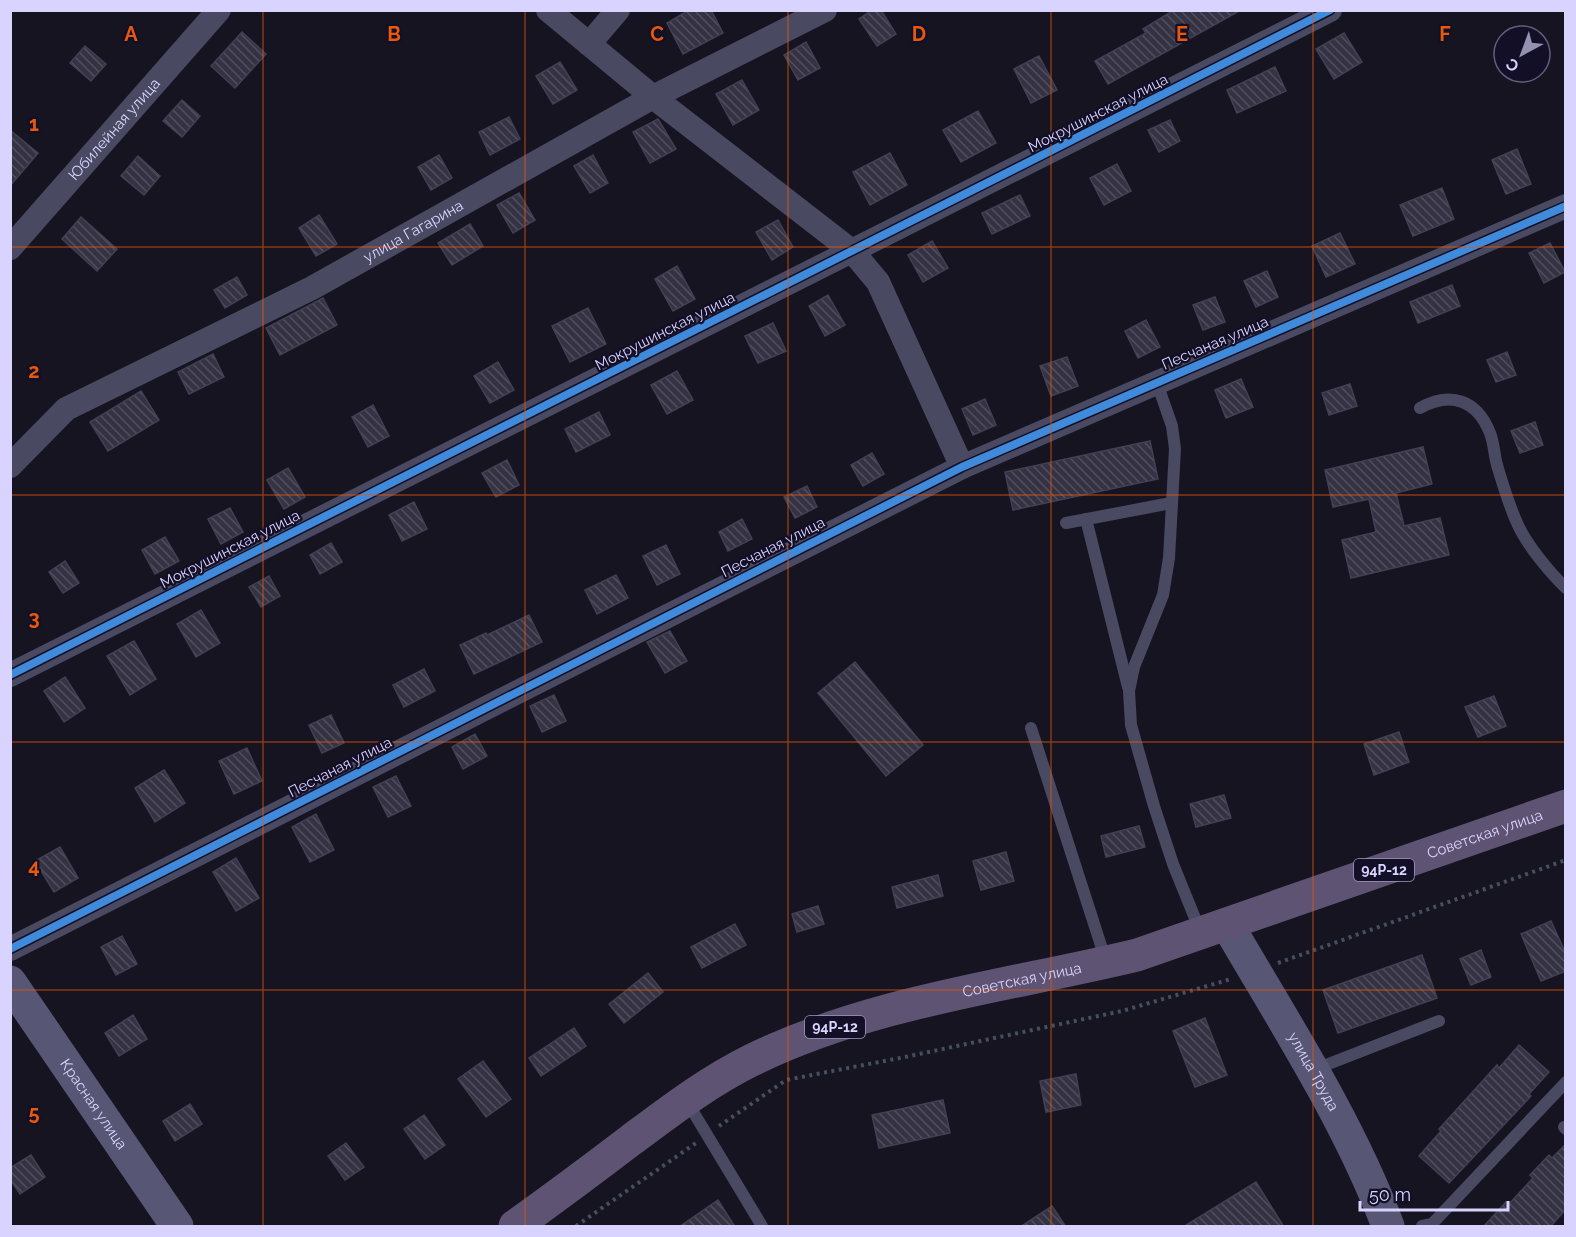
<svg xmlns="http://www.w3.org/2000/svg" width="1576" height="1237" viewBox="0 0 1576 1237" font-family="Raleway,sans-serif">
  <style>
    .building { fill: url(#building-back-hatch); stroke: #433f54; stroke-width: 1.5 }
    .lines { fill: none; stroke-linecap: round; stroke-linejoin: round }
    .path { stroke: #44505f; stroke-width: 4; stroke-dasharray: 3 4.5; stroke-linecap: butt }
    .lane { stroke: #4a4962; stroke-width: 12 }
    .street { stroke: #4a4962; stroke-width: 24 }
    .secondary { stroke: #575674; stroke-width: 33 }
    .primary { stroke: #5e5373; stroke-width: 33 }
    .cycleway-casing { stroke: #130f26; stroke-width: 11 }
    .cycleway { stroke: #408adc; stroke-width: 8 }
    .grid { fill: none; stroke: #e8590c; stroke-width: 1.5; stroke-opacity: 0.55 }
    .labels { text-anchor: middle; stroke-width: 4.5; stroke-linejoin: round; paint-order: stroke }
    .shield { fill: #130f26; stroke: #9e99be; stroke-width: 1.5 }
    .shield-label { font-size: 14px; font-weight: bold; fill: #d9d4ff }
    .street-label { font-size: 15px; fill: #d9d4ff; stroke: #130f26 }
    .grid-label { font-size: 20px; text-anchor: middle; font-weight: bold; fill: #e8590c; stroke: #130f26; stroke-width: 4.5; stroke-linejoin: round; paint-order: stroke }
  </style>
  <defs>
    <pattern id="building-back-hatch" width="6" height="6" patternUnits="userSpaceOnUse" patternTransform="scale(1.5)"><rect width="6" height="6" fill="#343243"/><path d="M-1 5l2 2M0 0l6 6M5-1l2 2" fill="none" stroke="#514f5f"/></pattern>
  </defs>
  <rect width="100%" height="100%" fill="#161421"/>
  <g class="building">
    <polygon points="689,10 711,10 723,33 683,54 667,23"/>
    <polygon points="872,10 881,10 896,34 877,46 859,19"/>
    <polygon points="1174,10 1241,10 1108,84 1095,61 1146,33 1143,29"/>
    <polygon points="242,32 266,54 235,88 211,66"/>
    <polygon points="1344,33 1362,62 1334,79 1316,49"/>
    <polygon points="806,42 820,68 798,80 784,55"/>
    <polygon points="85,46 106,64 91,81 70,63"/>
    <polygon points="1039,56 1057,90 1031,103 1014,69"/>
    <polygon points="560,62 577,90 553,104 536,76"/>
    <polygon points="1275,67 1286,91 1237,113 1227,90"/>
    <polygon points="742,80 759,110 733,125 716,94"/>
    <polygon points="182,100 200,116 182,137 163,121"/>
    <polygon points="978,111 996,143 961,162 943,130"/>
    <polygon points="509,117 520,139 490,155 479,132"/>
    <polygon points="658,119 676,149 650,163 633,132"/>
    <polygon points="1170,120 1180,141 1159,152 1148,130"/>
    <polygon points="10,130 38,153 10,186"/>
    <polygon points="1517,149 1531,184 1506,194 1492,160"/>
    <polygon points="890,153 907,185 870,205 853,172"/>
    <polygon points="439,155 452,178 431,190 418,167"/>
    <polygon points="593,155 608,183 590,193 574,166"/>
    <polygon points="138,156 160,176 144,195 121,176"/>
    <polygon points="1117,164 1131,191 1104,205 1090,178"/>
    <polygon points="1442,188 1454,219 1413,236 1400,205"/>
    <polygon points="519,193 535,220 513,233 497,205"/>
    <polygon points="1020,195 1030,216 992,234 982,213"/>
    <polygon points="319,215 337,244 316,256 299,228"/>
    <polygon points="81,217 117,249 97,271 62,239"/>
    <polygon points="778,220 793,247 772,260 756,232"/>
    <polygon points="470,224 483,246 452,265 438,243"/>
    <polygon points="1340,233 1355,264 1326,277 1312,246"/>
    <polygon points="932,241 948,268 923,282 908,255"/>
    <polygon points="1550,243 1565,272 1544,283 1529,253"/>
    <polygon points="677,266 695,299 673,311 655,279"/>
    <polygon points="1267,271 1278,297 1256,307 1244,281"/>
    <polygon points="237,277 247,295 225,308 214,290"/>
    <polygon points="1452,285 1460,306 1418,323 1410,302"/>
    <polygon points="828,295 845,325 825,336 809,306"/>
    <polygon points="1215,297 1225,322 1203,330 1193,305"/>
    <polygon points="323,298 337,325 280,355 266,328"/>
    <polygon points="588,308 606,344 570,362 552,326"/>
    <polygon points="1146,320 1160,347 1138,358 1125,331"/>
    <polygon points="773,323 786,351 758,363 745,336"/>
    <polygon points="1507,352 1516,375 1496,382 1487,360"/>
    <polygon points="213,354 224,377 189,394 178,372"/>
    <polygon points="1067,357 1078,386 1051,396 1040,366"/>
    <polygon points="498,362 514,390 490,403 474,376"/>
    <polygon points="677,371 693,400 667,414 651,385"/>
    <polygon points="1241,379 1253,407 1226,418 1215,390"/>
    <polygon points="1350,384 1357,406 1329,415 1322,393"/>
    <polygon points="141,391 159,420 108,451 90,422"/>
    <polygon points="985,399 996,425 973,435 962,409"/>
    <polygon points="373,405 389,436 368,447 352,417"/>
    <polygon points="599,412 610,435 576,452 565,429"/>
    <polygon points="1535,422 1543,445 1520,453 1511,431"/>
    <polygon points="1150,441 1158,479 1013,510 1005,472"/>
    <polygon points="1423,447 1432,484 1396,493 1404,526 1440,518 1449,555 1351,578 1342,540 1376,532 1369,499 1333,507 1325,470"/>
    <polygon points="872,453 884,474 863,486 851,465"/>
    <polygon points="507,460 519,485 496,497 482,473"/>
    <polygon points="288,468 305,497 284,509 267,480"/>
    <polygon points="807,486 817,507 795,518 784,497"/>
    <polygon points="414,502 427,529 402,541 389,515"/>
    <polygon points="230,508 243,532 221,544 208,519"/>
    <polygon points="742,519 752,539 728,551 719,532"/>
    <polygon points="165,537 179,561 155,574 142,550"/>
    <polygon points="331,543 342,562 320,574 310,555"/>
    <polygon points="666,545 680,574 657,585 643,556"/>
    <polygon points="65,561 79,583 63,593 49,572"/>
    <polygon points="616,575 628,598 597,614 585,590"/>
    <polygon points="269,576 280,596 261,607 249,587"/>
    <polygon points="201,610 220,643 196,657 177,624"/>
    <polygon points="529,615 542,642 474,674 460,645 486,633 487,635"/>
    <polygon points="670,631 687,661 665,673 647,642"/>
    <polygon points="134,641 156,679 130,695 107,656"/>
    <polygon points="855,662 923,745 886,776 818,693"/>
    <polygon points="424,669 435,691 404,707 393,685"/>
    <polygon points="65,677 85,708 64,722 44,691"/>
    <polygon points="554,695 566,721 542,732 530,706"/>
    <polygon points="1494,696 1506,726 1478,737 1465,707"/>
    <polygon points="331,715 344,743 322,753 309,725"/>
    <polygon points="1399,732 1409,762 1374,775 1364,744"/>
    <polygon points="475,734 487,756 463,769 452,747"/>
    <polygon points="247,748 262,781 234,794 219,761"/>
    <polygon points="164,770 185,803 155,822 135,788"/>
    <polygon points="396,776 411,806 388,817 373,787"/>
    <polygon points="1224,795 1231,818 1196,827 1190,804"/>
    <polygon points="316,814 334,850 310,862 292,827"/>
    <polygon points="1139,826 1145,847 1106,857 1101,836"/>
    <polygon points="60,847 78,878 54,892 35,861"/>
    <polygon points="1006,852 1014,881 981,890 973,861"/>
    <polygon points="236,858 259,898 236,911 213,872"/>
    <polygon points="938,875 943,896 897,908 892,887"/>
    <polygon points="818,906 824,924 797,932 792,914"/>
    <polygon points="1551,921 1566,954 1566,971 1541,981 1521,934"/>
    <polygon points="735,924 746,945 702,968 691,947"/>
    <polygon points="122,936 137,964 116,975 101,947"/>
    <polygon points="1481,950 1491,977 1471,985 1460,959"/>
    <polygon points="1422,955 1437,998 1338,1033 1323,990"/>
    <polygon points="648,973 663,992 624,1023 609,1004"/>
    <polygon points="133,1015 147,1039 119,1056 105,1033"/>
    <polygon points="1205,1018 1227,1075 1195,1087 1173,1031"/>
    <polygon points="574,1028 586,1046 541,1076 529,1058"/>
    <polygon points="1519,1045 1549,1072 1529,1094 1531,1096 1449,1183 1419,1156 1441,1131 1439,1129 1497,1065 1499,1068"/>
    <polygon points="483,1061 511,1099 486,1117 458,1079"/>
    <polygon points="1076,1074 1081,1105 1046,1112 1040,1081"/>
    <polygon points="943,1100 950,1133 879,1148 872,1115"/>
    <polygon points="190,1104 202,1124 175,1141 163,1121"/>
    <polygon points="424,1115 445,1145 425,1159 404,1129"/>
    <polygon points="346,1143 364,1167 345,1180 328,1156"/>
    <polygon points="1566,1144 1566,1209 1550,1227 1483,1227 1506,1202 1509,1204 1533,1178 1530,1175 1549,1155 1552,1158"/>
    <polygon points="31,1155 45,1177 20,1194 10,1179 10,1168"/>
    <polygon points="1256,1182 1284,1227 1183,1227"/>
    <polygon points="718,1200 735,1227 679,1227"/>
    <polygon points="1052,1206 1066,1227 1020,1227"/>
  </g>
  <g class="lines">
    <g class="path">
      <polyline points="1278,963 1566,860"/>
      <polyline points="719,1126 786,1080 905,1057 1122,1011 1231,979"/>
      <polyline points="576,1226 696,1143"/>
    </g>
    <g class="lane">
      <polyline points="1157,383 1172,426 1175,449 1169,558 1163,595 1134,667 1129,691 1131,725 1154,806 1173,864 1201,933"/>
      <path d="M 1420,408 C 1451,391 1477,400 1490,433 C 1494,443 1494,454 1497,465 C 1503,485 1509,506 1518,525 C 1527,545 1550,573 1566,588"/>
      <polyline points="1086,519 1128,687"/>
      <polyline points="1066,523 1171,503"/>
      <polyline points="1031,728 1106,961"/>
      <polyline points="1313,1070 1439,1021"/>
      <polyline points="686,1100 762,1226"/>
      <polyline points="1564,1127 1566,1129"/>
      <polyline points="1422,1226 1432,1224 1566,1082"/>
    </g>
    <g class="street">
      <polyline points="548,10 653,97 853,252 878,282 962,467"/>
      <polyline points="589,44 618,10"/>
      <path id="s1" d="M 10,248 L 219,10"/>
      <path id="s2" d="M 10,466 L 66,409 L 312,288 L 653,97 L 825,10"/>
      <polyline points="10,675 1330,10"/>
      <polyline points="10,949 962,467 1566,206"/>
    </g>
    <g class="secondary">
      <path id="s3" d="M 1227,924 C 1284,1022 1348,1120 1388,1226"/>
      <path id="s4" d="M 10,982 L 177,1226"/>
    </g>
    <path class="primary" id="s5" d="M 515,1226 C 554,1198 593,1169 631,1140 C 670,1111 709,1081 752,1060 C 873,1001 1009,986 1137,955 L 1566,806"/>
    <defs>
      <g id="cycleway">
        <polyline points="10,675 1330,10"/>
        <polyline points="10,949 962,467 1566,206"/>
      </g>
    </defs>
    <use href="#cycleway" class="cycleway-casing"/>
    <use href="#cycleway" class="cycleway"/>
  </g>
  <path class="grid" d="M 263,10 L 263,1226M 525,10 L 525,1226M 788,10 L 788,1226M 1051,10 L 1051,1226M 1313,10 L 1313,1226M 10,247 L 1566,247M 10,495 L 1566,495M 10,742 L 1566,742M 10,990 L 1566,990"/>
  <g class="labels">
    <g class="shield">
      <rect x="1354" y="859" width="60" height="22" rx="4.5"/>
      <rect x="805" y="1016" width="60" height="22" rx="4.5"/>
    </g>
    <g class="shield-label">
      <text x="1384" y="875">94Р-12</text>
      <text x="835" y="1032">94Р-12</text>
    </g>
    <g class="street-label">
      <text transform="translate(1098 113) rotate(-27)" y="5">Мокрушинская улица</text>
      <text dy="5" stroke="none"><textPath href="#s1" startOffset="158">Юбилейная улица</textPath></text>
      <text dy="5" stroke="none"><textPath href="#s2" startOffset="470">улица Гагарина</textPath></text>
      <text transform="translate(665 331) rotate(-27)" y="5">Мокрушинская улица</text>
      <text transform="translate(1215 343) rotate(-23)" y="5">Песчаная улица</text>
      <text transform="translate(773 547) rotate(-27)" y="5">Песчаная улица</text>
      <text transform="translate(230 549) rotate(-27)" y="5">Мокрушинская улица</text>
      <text transform="translate(340 767) rotate(-27)" y="5">Песчаная улица</text>
      <text dy="5" stroke="none"><textPath href="#s5" startOffset="1058">Советская улица</textPath></text>
      <text dy="5" stroke="none"><textPath href="#s5" startOffset="572">Советская улица</textPath></text>
      <text dy="5" stroke="none"><textPath href="#s3" startOffset="171">улица Труда</textPath></text>
      <text dy="5" stroke="none"><textPath href="#s4" startOffset="148">Красная улица</textPath></text>
    </g>
  </g>
  <g class="grid-label">
    <text x="131" y="41">A</text>
    <text x="394" y="41">B</text>
    <text x="657" y="41">C</text>
    <text x="919" y="41">D</text>
    <text x="1182" y="41">E</text>
    <text x="1445" y="41">F</text>
    <text x="34" y="131">1</text>
    <text x="34" y="378">2</text>
    <text x="34" y="625">3</text>
    <text x="34" y="873">4</text>
    <text x="34" y="1120">5</text>
  </g>
  <rect width="1576" height="1237" fill="none" stroke="#d9d4ff" stroke-width="24"/>
  <g transform="translate(1522 54) rotate(221)"><circle r="28" fill="#130f26" stroke="#625e7d" stroke-width="1.5"/>
  <path d="M0-4.5L10 22L0 15L-10 22Z" fill="#9591b1"/>
  <text y="-9" font-size="16" font-weight="bold" text-anchor="middle" fill="#d9d4ff">С</text>
  </g>
  <path d="M1360 1201v9h148v-9" fill="none" stroke="#d9d4ff" stroke-width="3"/>
  <text x="1369" y="1201" font-size="18" fill="#d9d4ff" stroke="#130f26" stroke-width="4.5" paint-order="stroke">50 m</text>
</svg>
